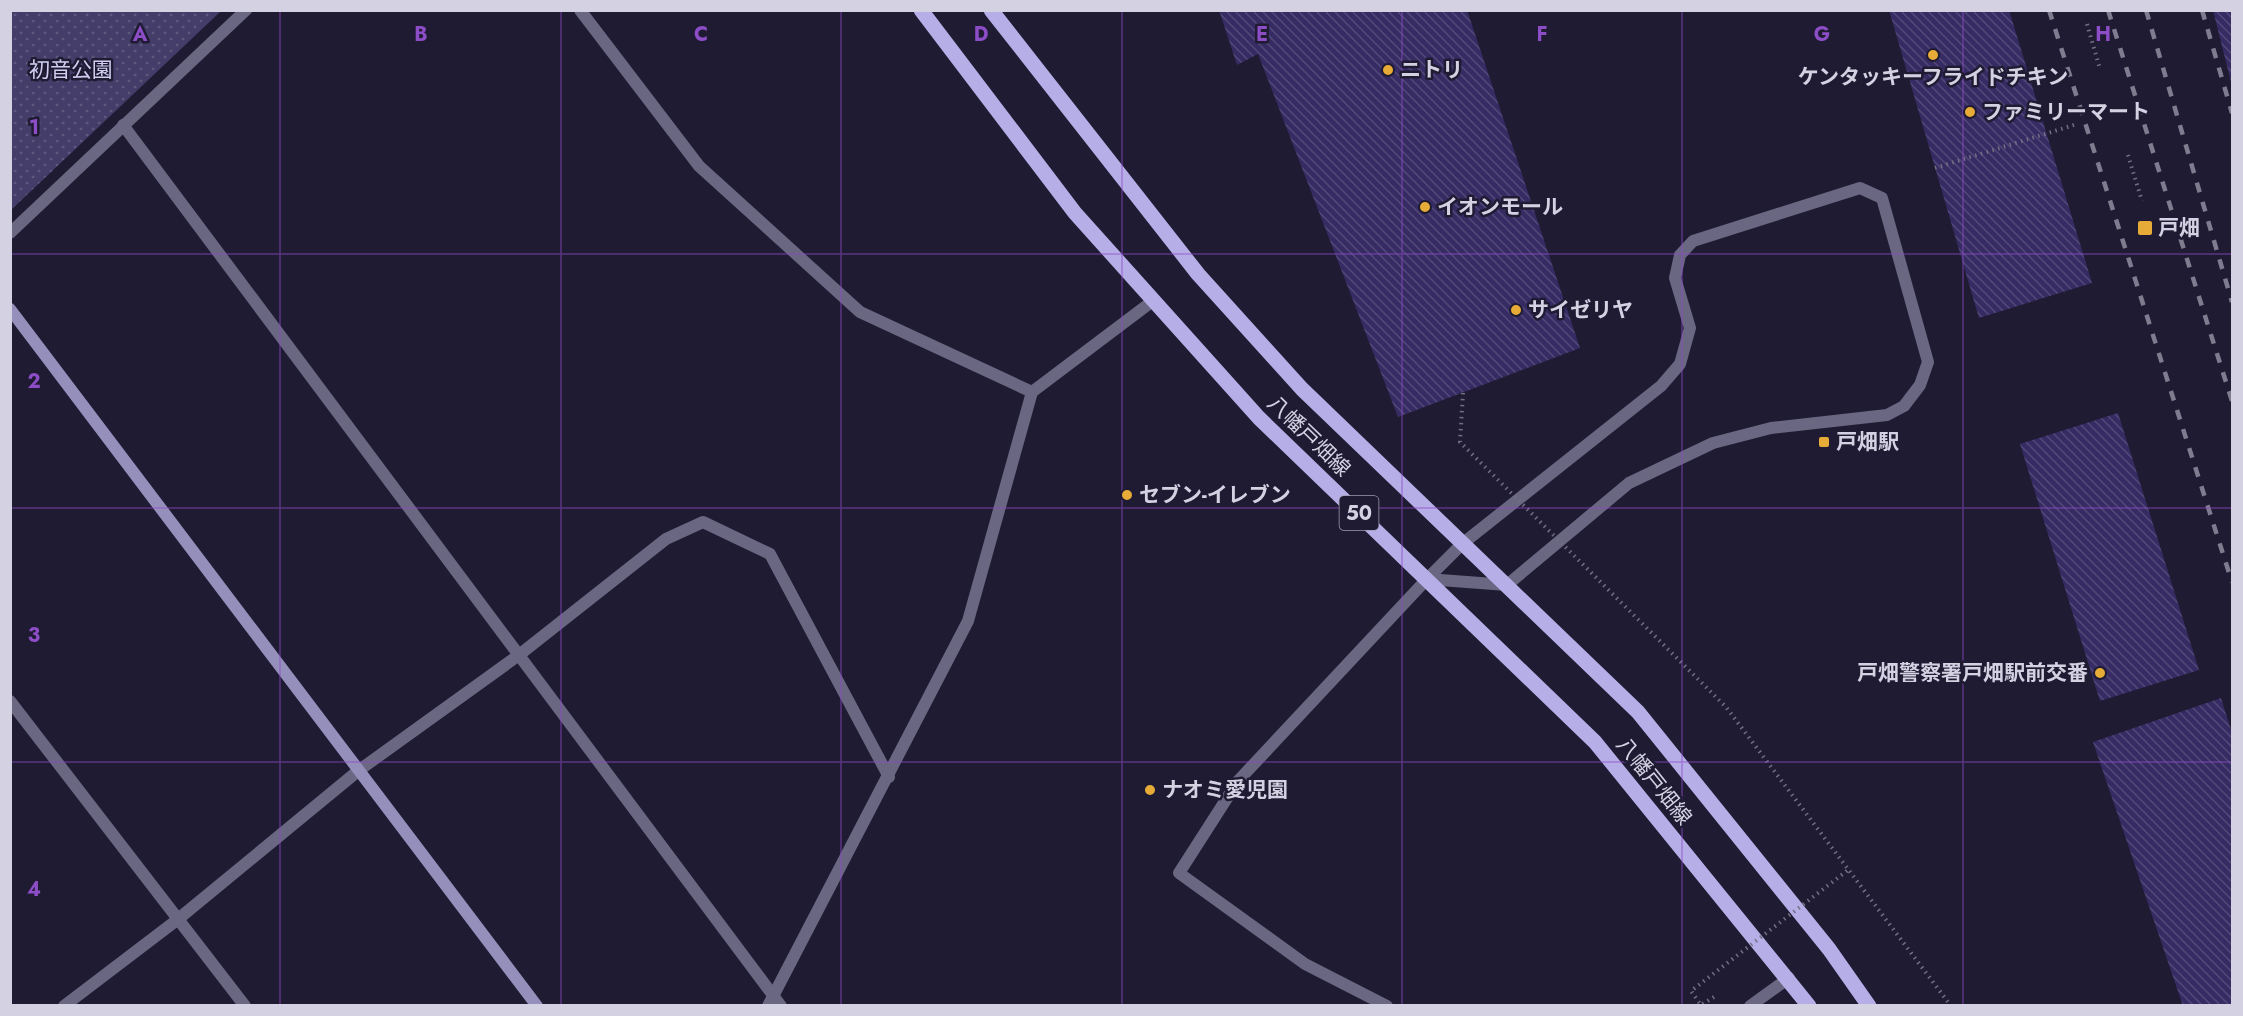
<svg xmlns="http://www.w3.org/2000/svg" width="2243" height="1016" viewBox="0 0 2243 1016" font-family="Jost,'Noto Sans JP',sans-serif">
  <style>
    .grass { fill: url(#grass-dots) }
    .building { fill: url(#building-back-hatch) }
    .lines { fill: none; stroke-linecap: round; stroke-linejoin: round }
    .path { stroke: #726f83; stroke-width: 4; stroke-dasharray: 1.5 4.5; stroke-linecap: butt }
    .lane { stroke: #6a6782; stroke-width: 12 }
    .street { stroke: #6a6782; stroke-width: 12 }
    .secondary { stroke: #958fbb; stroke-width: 12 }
    .primary { stroke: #b6afe7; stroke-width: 15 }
    .rail { stroke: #7f7c90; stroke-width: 4.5; stroke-dasharray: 10 10; stroke-linecap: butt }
    .path-bridge { stroke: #726f83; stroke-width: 4; stroke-dasharray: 1.5 4.5; stroke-linecap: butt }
    .grid { fill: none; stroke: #8d4dc6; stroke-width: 1.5; stroke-opacity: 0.55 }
    .poi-dot { fill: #e7ac37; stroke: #1f1b33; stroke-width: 2 }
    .labels { text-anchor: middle; stroke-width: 5; stroke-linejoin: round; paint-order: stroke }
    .shield { fill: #1f1b33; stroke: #9e9bae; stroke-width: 1.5 }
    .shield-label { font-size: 20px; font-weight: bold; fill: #d4d2e2 }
    .park-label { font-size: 21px; fill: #d0cdf1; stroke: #1f1b33 }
    .poi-label { font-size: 21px; font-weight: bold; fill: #d4d2e2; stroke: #1f1b33; text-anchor: start }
    .street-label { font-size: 21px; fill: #d4d2e2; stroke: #1f1b33 }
    .grid-label { font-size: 20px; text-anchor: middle; font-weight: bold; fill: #8d4dc6; stroke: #1f1b33; stroke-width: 5; stroke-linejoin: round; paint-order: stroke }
  </style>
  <defs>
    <pattern id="grass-dots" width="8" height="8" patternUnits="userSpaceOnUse" patternTransform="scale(1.5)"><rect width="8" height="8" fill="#443d69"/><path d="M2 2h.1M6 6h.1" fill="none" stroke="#5e587e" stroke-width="1.8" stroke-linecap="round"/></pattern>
    <pattern id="building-back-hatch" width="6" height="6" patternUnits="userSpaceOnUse" patternTransform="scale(1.5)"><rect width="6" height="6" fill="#372b63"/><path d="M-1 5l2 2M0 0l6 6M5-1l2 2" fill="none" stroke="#534979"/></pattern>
  </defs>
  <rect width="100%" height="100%" fill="#1f1b33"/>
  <polygon class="grass" points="11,10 221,10 221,11 11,210"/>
  <g class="building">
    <polygon points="1219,10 1467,10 1580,348 1398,417 1258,54 1237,65"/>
    <polygon points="1889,10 2009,10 2092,283 1979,318"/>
    <polygon points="2213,10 2232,10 2232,86"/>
    <polygon points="2118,413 2199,670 2100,701 2020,444"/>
    <polygon points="2221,698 2232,733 2232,1006 2183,1006 2093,742"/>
  </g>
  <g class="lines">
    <g class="path">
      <polyline points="2087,24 2100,69"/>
      <polyline points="2128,155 2142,201"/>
      <polyline points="1935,168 2074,125"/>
    </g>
    <polyline class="lane" points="1387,1006 1305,964 1179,873 1238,781 1427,579 1462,544 1661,386 1680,364 1690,328 1675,278 1680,255 1693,241 1860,188 1882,198 1928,362 1920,385 1904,406 1887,415 1771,428 1713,443 1629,483 1507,585 1427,579"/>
    <g class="street">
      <polyline points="580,10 699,166 860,312 1032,392 1154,300"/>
      <polyline points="123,125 781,1006"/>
      <polyline points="10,233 246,10"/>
      <polyline points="10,701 245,1006"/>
      <polyline points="64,1006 177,920 358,771 519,655 666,539 703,522 770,554 889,777"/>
      <polyline points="768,1006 968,621 1032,392"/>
      <polyline points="1750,1006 1789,978"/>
    </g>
    <polyline class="secondary" points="10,309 537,1006"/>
    <g class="primary">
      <polyline points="921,10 1075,213 1259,418 1595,742 1809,1006"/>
      <polyline points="991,10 1198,274 1302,389 1638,712 1829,949 1869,1006"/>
    </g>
    <g class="rail">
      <polyline points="2049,10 2232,582"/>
      <polyline points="2108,10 2232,401"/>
      <polyline points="2146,10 2232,302"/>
      <polyline points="2202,10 2232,113"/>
    </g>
    <g class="path-bridge">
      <polyline points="1463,393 1460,442 1726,707 1951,1006"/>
      <polyline points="1714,997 1701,1005 1691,991 1848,870"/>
    </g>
  </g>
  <path class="grid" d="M 280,10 L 280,1006M 561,10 L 561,1006M 841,10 L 841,1006M 1122,10 L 1122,1006M 1402,10 L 1402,1006M 1682,10 L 1682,1006M 1963,10 L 1963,1006M 10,254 L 2232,254M 10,508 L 2232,508M 10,762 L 2232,762"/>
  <g class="poi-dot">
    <circle cx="1933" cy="55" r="6"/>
    <circle cx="1388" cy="70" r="6"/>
    <circle cx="1970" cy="112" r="6"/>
    <circle cx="1425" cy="207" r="6"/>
    <rect x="2137" y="220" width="16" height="16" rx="3"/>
    <circle cx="1516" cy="310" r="6"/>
    <rect x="1818" y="436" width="12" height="12" rx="3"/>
    <circle cx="1127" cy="495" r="6"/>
    <circle cx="2100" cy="673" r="6"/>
    <circle cx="1150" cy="790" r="6"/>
  </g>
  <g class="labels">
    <rect class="shield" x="1339.5" y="496" width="39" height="34" rx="4.5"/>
    <g class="shield-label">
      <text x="1359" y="520">50</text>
    </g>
    <g class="park-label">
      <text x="71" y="77">初音公園</text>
    </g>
    <g class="poi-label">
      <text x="1400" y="77">ニトリ</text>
      <text x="1933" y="84" text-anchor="middle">ケンタッキーフライドチキン</text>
      <text x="1982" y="119">ファミリーマート</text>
      <text x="1437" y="214">イオンモール</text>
      <text x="2158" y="235">戸畑</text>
      <text x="1528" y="317">サイゼリヤ</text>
      <text x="1836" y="449">戸畑駅</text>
      <text x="1139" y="502">セブン-イレブン</text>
      <text x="2088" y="680" text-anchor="end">戸畑警察署戸畑駅前交番</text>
      <text x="1162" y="797">ナオミ愛児園</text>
    </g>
    <g class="street-label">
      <text transform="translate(1309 436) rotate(44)" y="7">八幡戸畑線</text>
      <text transform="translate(1654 781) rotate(51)" y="7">八幡戸畑線</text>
    </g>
  </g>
  <g class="grid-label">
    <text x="140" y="41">A</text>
    <text x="421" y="41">B</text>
    <text x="701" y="41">C</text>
    <text x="981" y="41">D</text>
    <text x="1262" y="41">E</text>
    <text x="1542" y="41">F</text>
    <text x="1822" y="41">G</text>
    <text x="2103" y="41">H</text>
    <text x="34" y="134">1</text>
    <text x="34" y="388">2</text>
    <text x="34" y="642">3</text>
    <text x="34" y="896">4</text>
  </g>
  <rect width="2243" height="1016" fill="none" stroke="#d4d2e2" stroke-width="24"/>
</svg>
